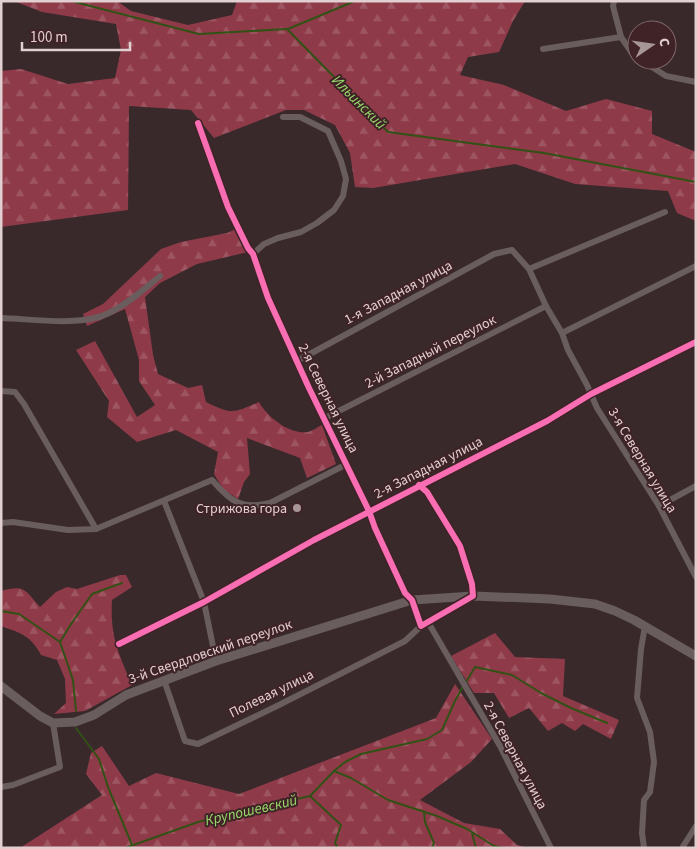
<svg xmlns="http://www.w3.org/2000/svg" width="697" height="849" viewBox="0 0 697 849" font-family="'Source Sans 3',sans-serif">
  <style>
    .forest { fill: url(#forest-firs) }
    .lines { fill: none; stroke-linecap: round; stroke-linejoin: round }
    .stream { stroke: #325115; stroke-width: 2 }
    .minor { stroke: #695d5e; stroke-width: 6 }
    .secondary { stroke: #695d5e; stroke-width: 9 }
    .cycleway-casing { stroke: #3f2326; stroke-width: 9 }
    .cycleway { stroke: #f96db3; stroke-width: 6 }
    .poi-dot { fill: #a79597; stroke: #3f2326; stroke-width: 2 }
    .labels { text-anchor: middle; stroke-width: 4; stroke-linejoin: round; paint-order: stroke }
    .street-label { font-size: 14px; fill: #e2cfd1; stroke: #3f2326 }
    .poi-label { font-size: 14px; fill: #e2cfd1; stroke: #3f2326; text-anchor: end }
    .water-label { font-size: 15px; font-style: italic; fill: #97d96a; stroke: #3f2326 }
  </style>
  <defs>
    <pattern id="forest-firs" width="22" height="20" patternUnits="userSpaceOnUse" patternTransform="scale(1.25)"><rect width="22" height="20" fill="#8f3a49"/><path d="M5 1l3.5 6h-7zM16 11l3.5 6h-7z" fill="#9e5562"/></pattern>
  </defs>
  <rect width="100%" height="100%" fill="#39292b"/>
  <g class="forest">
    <polygon points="14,1 117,1 131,11 188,25 232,15 237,1 525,1 513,21 499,52 468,57 460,75 504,85 566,111 606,99 652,111 652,134 696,152 696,221 677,213 668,191 575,184 515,164 373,188 355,187 350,153 335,125 304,110 286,110 214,138 191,110 129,106 128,210 1,227 1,71 21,69 68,84 115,78 121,50 116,24 42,12"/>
    <path d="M 236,229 L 248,252 L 197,264 L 160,283 L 145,297 L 153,355 L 158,374 L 188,388 L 202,385 L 206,402 C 232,415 234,413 259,402 C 267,417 290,435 308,432 C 312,431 318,427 322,425 L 336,464 L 307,478 L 300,458 L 247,438 L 250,474 L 244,482 L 238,499 L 223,489 L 214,474 L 218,452 L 176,430 L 137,442 L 107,417 L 109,401 L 76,350 L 95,341 L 137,417 L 155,405 L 139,381 L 139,360 L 125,309 L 87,326 L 83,314 L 103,304 L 161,249 L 181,242 L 227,233 Z"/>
    <path d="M 120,575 L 126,575 L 132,587 L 112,600 C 110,637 118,652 132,685 L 85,711 L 54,714 L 66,703 L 65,679 L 57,660 L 41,655 C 31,636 21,633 1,626 L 1,591 C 25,584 25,590 40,607 L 56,592 L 67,587 L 77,589 Z"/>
    <polygon points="495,633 515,657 565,659 563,696 619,720 611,739 583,724 575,731 562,723 548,731 529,708 509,718 494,693 474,693 451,656"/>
    <polygon points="455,684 492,739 471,762 420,800 464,823 500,829 517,845 529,848 20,848 102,795 86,774 91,753 102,746 129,786 156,773 239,794 436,718"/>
  </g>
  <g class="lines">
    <g class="stream">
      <polyline points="71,1 199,34 287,29 388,132 544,153 696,182"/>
      <polyline points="288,29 355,1"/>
      <polyline points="1,611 19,614 60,642 73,680 76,711"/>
      <polyline points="60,642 71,624 92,594 122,583"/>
      <polyline points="466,682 475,667 512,675 541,693 571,708 607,723"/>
      <polyline points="76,728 99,759 108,787 132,845"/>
      <polyline points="334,771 345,762 361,754 427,739 442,730 454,703 463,686"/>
      <polyline points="310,796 341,825 335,843 338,848"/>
      <polyline points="424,812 425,822 434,843 432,848"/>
      <polyline points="472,833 476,848"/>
      <polyline points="125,848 198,822 310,796 334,771 351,778 388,800 437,816 467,829 494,846 503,848"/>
    </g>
    <g class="minor">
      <polyline points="614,1 613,6 621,37 634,56 637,58"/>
      <polyline points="543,49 621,37"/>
      <polyline points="641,60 666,76 696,82"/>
      <polyline points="198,123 228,207 248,248 253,254 268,298 309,388 369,511 375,528 405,593 412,600 421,626 473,596 472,584 460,546 427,492 419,485"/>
      <polyline points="253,254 264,244 278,238 301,232 317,223 334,210 343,196 346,179 341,161 328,131 300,117 283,117"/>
      <polyline points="529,269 665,212"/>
      <path d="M 1,318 C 33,319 81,327 109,313 C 128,304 144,289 160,276"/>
      <polyline points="562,333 696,266"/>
      <polyline points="297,361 494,254 512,250 529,269 546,306 562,333 568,350 587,385 597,408 659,506 696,577"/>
      <polyline points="1,391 15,392 24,404 96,529"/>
      <polyline points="325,418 546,306"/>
      <polyline points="164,501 204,602 216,661"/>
      <polyline points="659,506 696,486"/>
      <path d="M 1,523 L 13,522 L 68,530 L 96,529 L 212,480 C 230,501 241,510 270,503 L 347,464"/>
      <polyline points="428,622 500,746 551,848"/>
      <polyline points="119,644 204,602 314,540 547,421 591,394 696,342"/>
      <polyline points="164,680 185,741 198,744 277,706 405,641 421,626"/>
      <polyline points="1,787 13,785 60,767 53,723"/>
      <polyline points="644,848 642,833 644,800 650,792 654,762 650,732 637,698 641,649 645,626"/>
      <polyline points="682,848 696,826"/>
    </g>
    <polyline class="secondary" points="1,686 40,716 53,723 75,722 94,715 126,695 216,661 412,600 473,596 550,599 595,604 615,611 634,620 696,656"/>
    <defs>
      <g id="cycleway">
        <polyline points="198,123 228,207 248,248 253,254 268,298 309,388 369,511 375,528 405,593 412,600 421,626 473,596 472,584 460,546 427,492 419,485"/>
        <polyline points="119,644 204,602 314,540 547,421 591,394 696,342"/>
      </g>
    </defs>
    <use href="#cycleway" class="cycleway-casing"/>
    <use href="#cycleway" class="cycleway"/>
  </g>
  <circle class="poi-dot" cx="297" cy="508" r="5"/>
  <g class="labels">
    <g class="street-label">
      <text transform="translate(398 292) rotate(-28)" y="5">1-я Западная улица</text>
      <text transform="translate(430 351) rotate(-27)" y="5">2-й Западный переулок</text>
      <text transform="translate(329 398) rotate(64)" y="5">2-я Северная улица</text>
      <text transform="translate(643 460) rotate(59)" y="5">3-я Северная улица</text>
      <text transform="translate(428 467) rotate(-27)" y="5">2-я Западная улица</text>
      <text transform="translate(210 651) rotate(-19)" y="5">3-й Свердловский переулок</text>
      <text transform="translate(271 693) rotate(-26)" y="5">Полевая улица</text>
      <text transform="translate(516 755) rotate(62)" y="5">2-я Северная улица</text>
    </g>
    <g class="poi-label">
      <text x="287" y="513">Стрижова гора</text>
    </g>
    <g class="water-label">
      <text transform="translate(359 102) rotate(45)" y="5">Ильинский</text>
      <text transform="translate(251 810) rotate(-13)" y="5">Крупошевский</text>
    </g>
  </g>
  <rect width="697" height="849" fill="none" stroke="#e2cfd1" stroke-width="5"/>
  <g transform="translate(652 45) rotate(77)"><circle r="24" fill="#3f2326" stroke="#80686a"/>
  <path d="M0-4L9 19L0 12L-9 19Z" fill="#a79597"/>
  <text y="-8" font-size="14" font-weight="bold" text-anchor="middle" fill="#e2cfd1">С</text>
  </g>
  <path d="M22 42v8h108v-8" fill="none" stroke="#e2cfd1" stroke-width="2.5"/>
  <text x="30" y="42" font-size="15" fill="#e2cfd1" stroke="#3f2326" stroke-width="4" paint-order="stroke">100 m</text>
</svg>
